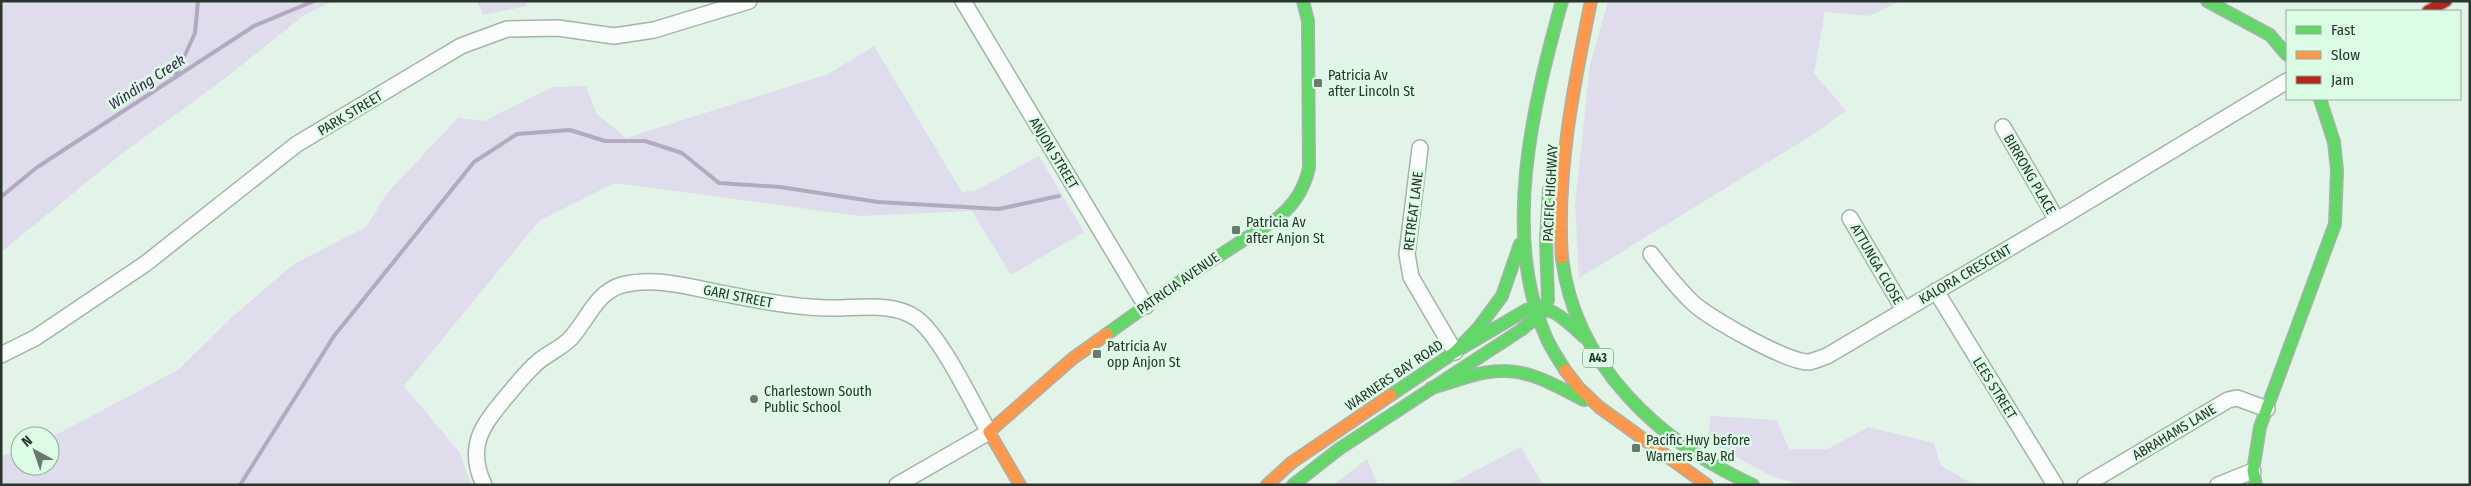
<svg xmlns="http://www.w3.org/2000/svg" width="2471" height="486" viewBox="0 0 2471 486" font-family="'Fira Sans Condensed',sans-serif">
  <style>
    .green { fill: #dfddec }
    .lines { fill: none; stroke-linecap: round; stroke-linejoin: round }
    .stream { stroke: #b2abc0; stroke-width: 4 }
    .street-casing { stroke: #a5b3a9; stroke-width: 18 }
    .fast-casing { stroke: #a5b3a9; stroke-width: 14 }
    .slow-casing { stroke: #a5b3a9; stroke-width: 14 }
    .jam-casing { stroke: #a5b3a9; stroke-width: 14 }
    .street { stroke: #fbfdfc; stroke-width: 15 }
    .fast { stroke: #63d668; stroke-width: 11 }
    .slow { stroke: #ff974d; stroke-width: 11 }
    .jam { stroke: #b3261e; stroke-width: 11 }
    .poi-dot { fill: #6a786e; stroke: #dbfbe5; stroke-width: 2 }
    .labels { text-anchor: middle; stroke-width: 5; stroke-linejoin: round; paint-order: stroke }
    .shield { fill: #dbfbe5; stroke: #5e7064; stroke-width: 1 }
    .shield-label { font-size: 12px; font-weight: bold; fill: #29352d }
    .poi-label { font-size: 14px; fill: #29352d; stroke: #dbfbe5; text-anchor: start }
    .street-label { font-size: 14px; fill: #29352d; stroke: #dbfbe5 }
    .water-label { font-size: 15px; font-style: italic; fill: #3c2351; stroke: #dbfbe5 }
  </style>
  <rect width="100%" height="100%" fill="#e2f4e8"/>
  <g class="green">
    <polygon points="1,1 333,1 303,16 228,76 119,156 1,252"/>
    <polygon points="477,1 526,1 527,6 483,15"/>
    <polygon points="1608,1 1901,1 1869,16 1825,12 1814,73 1846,111 1809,137 1579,278 1575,204 1590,65"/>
    <polygon points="874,46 962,192 977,190 1039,156 1084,232 1011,275 972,211 860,216 615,183 539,221 404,386 460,453 471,485 1,485 1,455 20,453 20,466 50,466 50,438 178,370 233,316 294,264 366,227 388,192 458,118 484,121 553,87 586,86 596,113 626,138 828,74"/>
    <polygon points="1711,416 1777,420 1789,449 1828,449 1868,427 1934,443 1941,466 1970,482 1970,485 1806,485 1773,477 1707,441"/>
    <polygon points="1521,447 1543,485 1448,485"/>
    <polygon points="1367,459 1378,485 1333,485"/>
  </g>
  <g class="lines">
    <g class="stream">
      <polyline points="175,77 195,33 198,1"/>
      <polyline points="1,197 36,168 254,26 314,1"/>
      <polyline points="240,485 334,336 474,162 517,134 570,130 605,141 645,141 682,153 719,183 780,187 878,202 999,209 1059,196"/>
    </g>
    <defs>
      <g id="street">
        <polyline points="963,1 1146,306"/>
        <polyline points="2003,127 2057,220"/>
        <polyline points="1420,148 1407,254 1411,277 1455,352"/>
        <polyline points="1850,218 1904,310"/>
        <path d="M 1651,254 C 1664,271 1677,288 1693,303 C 1709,318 1788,363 1809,362 C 1814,361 1821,358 1827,356 L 2057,220 L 2287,81"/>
        <polyline points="1936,291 2055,485"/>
        <polyline points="1,355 35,338 145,264 297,144 461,46 507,29 558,28 614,36 654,30 749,1"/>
        <path d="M 484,485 C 466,446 482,426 506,397 C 517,384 527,371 539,361 C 549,353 561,348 570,339 C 587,321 596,292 622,285 C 657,276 692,288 726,294 C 760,301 793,307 827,308 C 855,309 892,301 916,318 C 941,336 972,403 989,432 L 897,485"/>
        <polyline points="2085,485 2228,400 2237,398 2267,409"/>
        <polyline points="2218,485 2253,471"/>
      </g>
      <g id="fast">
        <path d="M 1562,1 C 1533,105 1501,234 1546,337 C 1551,349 1559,360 1565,370"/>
        <polyline points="2207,1 2270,35 2287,55"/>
        <path d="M 1562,258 C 1575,365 1659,442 1753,485"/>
        <path d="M 1107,334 L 1188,276 L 1279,217 C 1295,203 1304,189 1309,168 L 1308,21 L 1303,1"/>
        <polyline points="1455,352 1479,327 1502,296 1520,244"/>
        <path d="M 1431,388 C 1454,382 1478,371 1502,371 C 1531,370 1558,387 1584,400"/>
        <path d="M 1391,395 L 1455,352 L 1526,310 C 1551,302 1567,322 1584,337"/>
        <polyline points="1293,485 1339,449 1521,330 1542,313 1548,300 1546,240 1549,189 1553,184"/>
        <polyline points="2256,485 2253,471 2260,427 2335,224 2337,170 2334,142 2320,99"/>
      </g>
      <g id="slow">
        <path d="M 1562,258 C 1556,172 1574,84 1591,1"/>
        <polyline points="1565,370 1579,388 1599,407 1707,485"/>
        <polyline points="1020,485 989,432 1072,359 1107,334"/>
        <polyline points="1267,485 1291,463 1391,395"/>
      </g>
      <polyline id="jam" points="2428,11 2446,1"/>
    </defs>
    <use href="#street" class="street-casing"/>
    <use href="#fast" class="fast-casing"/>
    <use href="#slow" class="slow-casing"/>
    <use href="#jam" class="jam-casing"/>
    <use href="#street" class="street"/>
    <use href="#fast" class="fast"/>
    <use href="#slow" class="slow"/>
    <use href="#jam" class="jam"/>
  </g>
  <g class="poi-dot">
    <rect x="1313" y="78" width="10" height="10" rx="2.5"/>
    <rect x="1231" y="225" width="10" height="10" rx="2.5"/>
    <rect x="1092" y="349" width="10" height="10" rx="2.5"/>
    <circle cx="754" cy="399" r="5"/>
    <rect x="1631" y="443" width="10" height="10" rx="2.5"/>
  </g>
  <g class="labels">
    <rect class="shield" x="1583" y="348.5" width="30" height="19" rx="4"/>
    <g class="shield-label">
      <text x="1598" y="362">A43</text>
    </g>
    <g class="poi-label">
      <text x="1328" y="80">Patricia Av<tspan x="1328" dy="16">after Lincoln St</tspan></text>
      <text x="1246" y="227">Patricia Av<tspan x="1246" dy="16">after Anjon St</tspan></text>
      <text x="1107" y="351">Patricia Av<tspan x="1107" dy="16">opp Anjon St</tspan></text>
      <text x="764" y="396">Charlestown South<tspan x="764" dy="16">Public School</tspan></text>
      <text x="1646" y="445">Pacific Hwy before<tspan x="1646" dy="16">Warners Bay Rd</tspan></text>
    </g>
    <g class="street-label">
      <text transform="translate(350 113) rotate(-31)" y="5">PARK STREET</text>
      <text transform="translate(1054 153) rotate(59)" y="5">ANJON STREET</text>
      <text transform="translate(2030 174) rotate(60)" y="5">BIRRONG PLACE</text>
      <text transform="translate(1550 193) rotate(-87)" y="5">PACIFIC HIGHWAY</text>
      <text transform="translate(1413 211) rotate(-83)" y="5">RETREAT LANE</text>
      <text transform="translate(1877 264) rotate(60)" y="5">ATTUNGA CLOSE</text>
      <text transform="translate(1965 274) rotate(-30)" y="5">KALORA CRESCENT</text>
      <text transform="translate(1178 283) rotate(-35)" y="5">PATRICIA AVENUE</text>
      <text transform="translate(738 296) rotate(11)" y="5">GARI STREET</text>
      <text transform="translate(1394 375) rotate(-34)" y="5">WARNERS BAY ROAD</text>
      <text transform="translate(1995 388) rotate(58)" y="5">LEES STREET</text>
      <text transform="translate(2174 432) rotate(-31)" y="5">ABRAHAMS LANE</text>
    </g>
    <g class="water-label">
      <text transform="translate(147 82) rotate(-33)" y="5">Winding Creek</text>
    </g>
  </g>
  <rect width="2471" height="486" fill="none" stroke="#29352d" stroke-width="5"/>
  <rect x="2286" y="10" width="175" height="90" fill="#dbfbe5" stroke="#94ac9b"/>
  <rect x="2296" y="26" width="25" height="8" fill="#63d668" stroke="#94ac9b"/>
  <text x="2331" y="35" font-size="15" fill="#29352d">Fast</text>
  <rect x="2296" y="51" width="25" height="8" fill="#ff974d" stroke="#94ac9b"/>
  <text x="2331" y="60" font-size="15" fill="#29352d">Slow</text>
  <rect x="2296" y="76" width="25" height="8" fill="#b3261e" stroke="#94ac9b"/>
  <text x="2331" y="85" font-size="15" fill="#29352d">Jam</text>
  <g transform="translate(35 451) rotate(320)"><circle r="24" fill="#dbfbe5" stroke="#94ac9b"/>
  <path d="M0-4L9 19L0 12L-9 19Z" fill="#6a786e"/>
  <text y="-8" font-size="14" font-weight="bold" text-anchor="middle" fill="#29352d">N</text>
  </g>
</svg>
